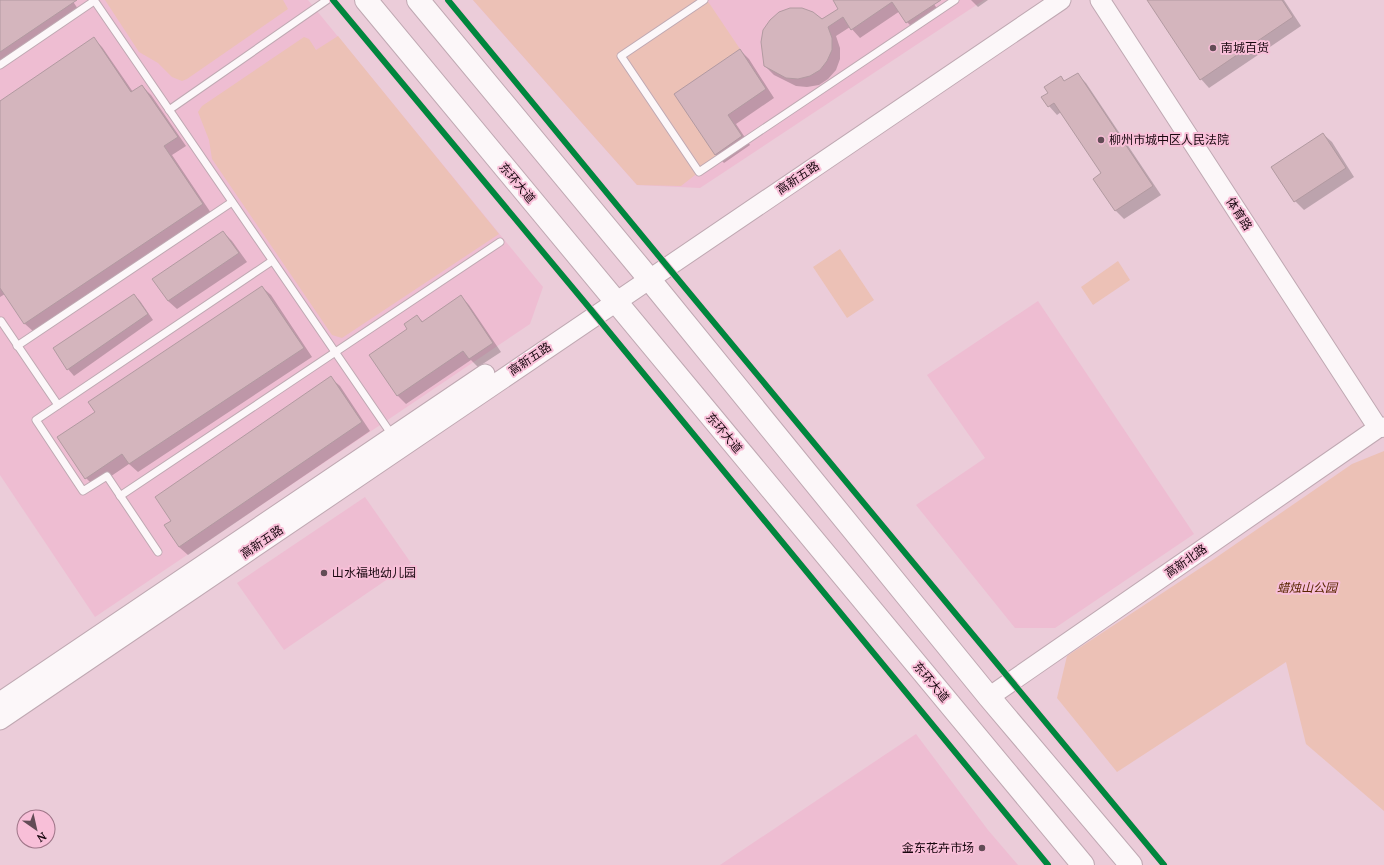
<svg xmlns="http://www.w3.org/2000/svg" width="1384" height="865" viewBox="0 0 1384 865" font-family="Lora,'Noto Sans SC',serif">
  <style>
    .built { fill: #eebdd2 }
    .green { fill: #ecc1b6 }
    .shadow { fill: #0003 }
    .building { fill: #d4b5bd; stroke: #b29aa1 }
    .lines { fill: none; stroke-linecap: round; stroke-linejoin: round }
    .lane-casing { stroke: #bfa8b2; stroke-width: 9 }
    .secondary-casing { stroke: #bfa8b2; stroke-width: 21 }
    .highway-casing { stroke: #bfa8b2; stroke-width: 24 }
    .lane { stroke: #fcf7f9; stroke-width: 7 }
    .secondary { stroke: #fcf7f9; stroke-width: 19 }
    .highway { stroke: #fcf7f9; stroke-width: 22 }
    .cycleway-casing { stroke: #f8bfd8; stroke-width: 8 }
    .cycleway { stroke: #00873e; stroke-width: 6 }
    .poi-dot { fill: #624c56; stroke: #f8bfd8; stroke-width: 1.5 }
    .labels { text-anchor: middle; stroke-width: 4; stroke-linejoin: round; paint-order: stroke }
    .poi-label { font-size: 12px; fill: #19070f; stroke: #f8bfd8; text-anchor: start }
    .street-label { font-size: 12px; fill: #19070f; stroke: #f8bfd8 }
    .park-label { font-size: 12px; font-style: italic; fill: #582601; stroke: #f8bfd8 }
  </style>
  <rect width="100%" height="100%" fill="#ebccd9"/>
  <g class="built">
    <polygon points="0,0 308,0 543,287 530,324 95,617 0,475"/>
    <polygon points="473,0 984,0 700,188 637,185"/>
    <polygon points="1038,301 1194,534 1055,628 1015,628 916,505 985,458 927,375"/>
    <polygon points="365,497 411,563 284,650 237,583"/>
    <polygon points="916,734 988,830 1018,865 720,865"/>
  </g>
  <g class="green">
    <polygon points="105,0 283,0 288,9 187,79 182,81 172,77 158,63 139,52"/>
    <polygon points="473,0 707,0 740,49 674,94 718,158 699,172 681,186 637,185"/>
    <polygon points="338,36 499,234 342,338 332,335 212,159 209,140 198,112 202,106 304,37 309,39 316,50"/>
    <polygon points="840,249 874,300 847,318 813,267"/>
    <polygon points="1118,261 1130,280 1093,305 1081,287"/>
    <polygon points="1384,451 1384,811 1306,744 1286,662 1117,772 1057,698 1067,656 1214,559 1352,464"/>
  </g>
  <g class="shadow">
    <polygon points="0,0 72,0 80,12 0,64"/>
    <polygon points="834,0 931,0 941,14 916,31 907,22 900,11 860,38 850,27 836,36 840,48 840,59 836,70 828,79 819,85 807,87 796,86 774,75 765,66 822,20 839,9"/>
    <polygon points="971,0 988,0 978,7"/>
    <polygon points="1151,0 1284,0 1301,26 1209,88 1201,79"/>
    <polygon points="94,39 102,47 133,92 142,86 151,95 186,146 172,155 211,213 34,332 25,324 5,294 0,297 0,102"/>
    <polygon points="740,50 749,59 774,98 736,124 750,145 724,163 716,155 675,94"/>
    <polygon points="1077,74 1086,83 1161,195 1124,219 1116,211 1094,179 1102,174 1061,112 1057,115 1049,106 1049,93 1061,78 1065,82"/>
    <polygon points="1323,134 1332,142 1354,177 1304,210 1295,201 1272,167"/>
    <polygon points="223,232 232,241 247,262 177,309 168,301"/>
    <polygon points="262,287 271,295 312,357 138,472 129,464 95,487 86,478 96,412"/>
    <polygon points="134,295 140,301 153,320 74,376 68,369 54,349"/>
    <polygon points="461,296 469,305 501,352 478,367 471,360 406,404 398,396 370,356 409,329 417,316 423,322"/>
    <polygon points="331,378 340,386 370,431 188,555 179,547 172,521"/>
  </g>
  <g class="building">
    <polygon points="0,0 77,0 0,52"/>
    <polygon points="833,0 941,0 906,23 892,2 851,30 843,17 828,27 832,38 832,50 827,61 820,70 810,76 798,79 786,78 764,66 761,42 763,30 770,20 779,12 790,8 802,8 813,12 822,19 838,9"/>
    <polygon points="1147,0 1282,0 1293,17 1200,80"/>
    <polygon points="94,37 131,92 142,85 178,137 164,146 203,204 24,324 0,288 0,101"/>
    <polygon points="740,49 766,89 728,115 742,136 715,155 674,94"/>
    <polygon points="1078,73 1153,186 1115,211 1093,179 1101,173 1054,103 1048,107 1041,97 1048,93 1044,87 1061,76 1064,81"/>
    <polygon points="1323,133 1346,168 1294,202 1271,167"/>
    <polygon points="223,231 239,253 168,301 152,279"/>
    <polygon points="262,286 304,348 129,464 122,454 85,479 57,437 95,412 88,402"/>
    <polygon points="134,294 148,314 67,370 53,348"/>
    <polygon points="461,295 493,343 469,359 463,351 397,396 369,355 407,329 404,324 417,315 422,322"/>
    <polygon points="331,376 362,422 179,547 164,525 171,521 155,497"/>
  </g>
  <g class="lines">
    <defs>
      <g id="lane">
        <polyline points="94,0 392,435"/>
        <polyline points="704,0 621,56 699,172 955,0"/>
        <polyline points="0,65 94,1"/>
        <polyline points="169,110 327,0"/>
        <polyline points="0,322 1,321 58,405"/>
        <polyline points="17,346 232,202"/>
        <polyline points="120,496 500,242"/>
        <polyline points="158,552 107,476 83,491 36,420 272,261"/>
      </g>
      <g id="secondary">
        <polyline points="1100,0 1378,428"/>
        <polyline points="989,697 1378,428 1384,427"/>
        <polyline points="0,702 485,374"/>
        <polyline points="0,720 1061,0"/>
      </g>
      <g id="highway">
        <polyline points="366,0 1083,865"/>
        <polyline points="418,0 641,269 989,697 1131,865"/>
      </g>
    </defs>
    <use href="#lane" class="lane-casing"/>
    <use href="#secondary" class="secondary-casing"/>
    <use href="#highway" class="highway-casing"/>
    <use href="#lane" class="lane"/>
    <use href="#secondary" class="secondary"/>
    <use href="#highway" class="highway"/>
    <defs>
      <g id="cycleway">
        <polyline points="333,0 587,305 1048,865"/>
        <polyline points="448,0 667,266 1164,865"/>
      </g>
    </defs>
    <use href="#cycleway" class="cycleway-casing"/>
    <use href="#cycleway" class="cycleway"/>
  </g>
  <g class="poi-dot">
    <circle cx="1213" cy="48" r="4"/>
    <circle cx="1101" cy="140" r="4"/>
    <circle cx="324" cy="573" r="4"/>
    <circle cx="982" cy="848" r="4"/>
  </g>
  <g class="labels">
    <g class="poi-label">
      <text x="1221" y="52">南城百货</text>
      <text x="1109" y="144">柳州市城中区人民法院</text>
      <text x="332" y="577">山水福地幼儿园</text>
      <text x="974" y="852" text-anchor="end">金东花卉市场</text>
    </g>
    <g class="street-label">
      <text transform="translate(798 178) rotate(-34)" y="4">高新五路</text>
      <text transform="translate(517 183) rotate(50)" y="4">东环大道</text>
      <text transform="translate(1239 214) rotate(57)" y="4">体育路</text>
      <text transform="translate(530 359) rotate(-34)" y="4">高新五路</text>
      <text transform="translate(724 433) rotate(50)" y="4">东环大道</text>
      <text transform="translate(262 542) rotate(-34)" y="4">高新五路</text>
      <text transform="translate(1186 561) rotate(-35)" y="4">高新北路</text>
      <text transform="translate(931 682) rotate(50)" y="4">东环大道</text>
    </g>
    <g class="park-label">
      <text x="1307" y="592">蜡烛山公园</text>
    </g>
  </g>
  <g transform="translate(36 829) rotate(146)"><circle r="19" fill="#f8bfd8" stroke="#9f7588"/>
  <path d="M0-3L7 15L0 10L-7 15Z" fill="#624c56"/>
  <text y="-6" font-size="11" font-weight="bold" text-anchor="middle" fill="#19070f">N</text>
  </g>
</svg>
